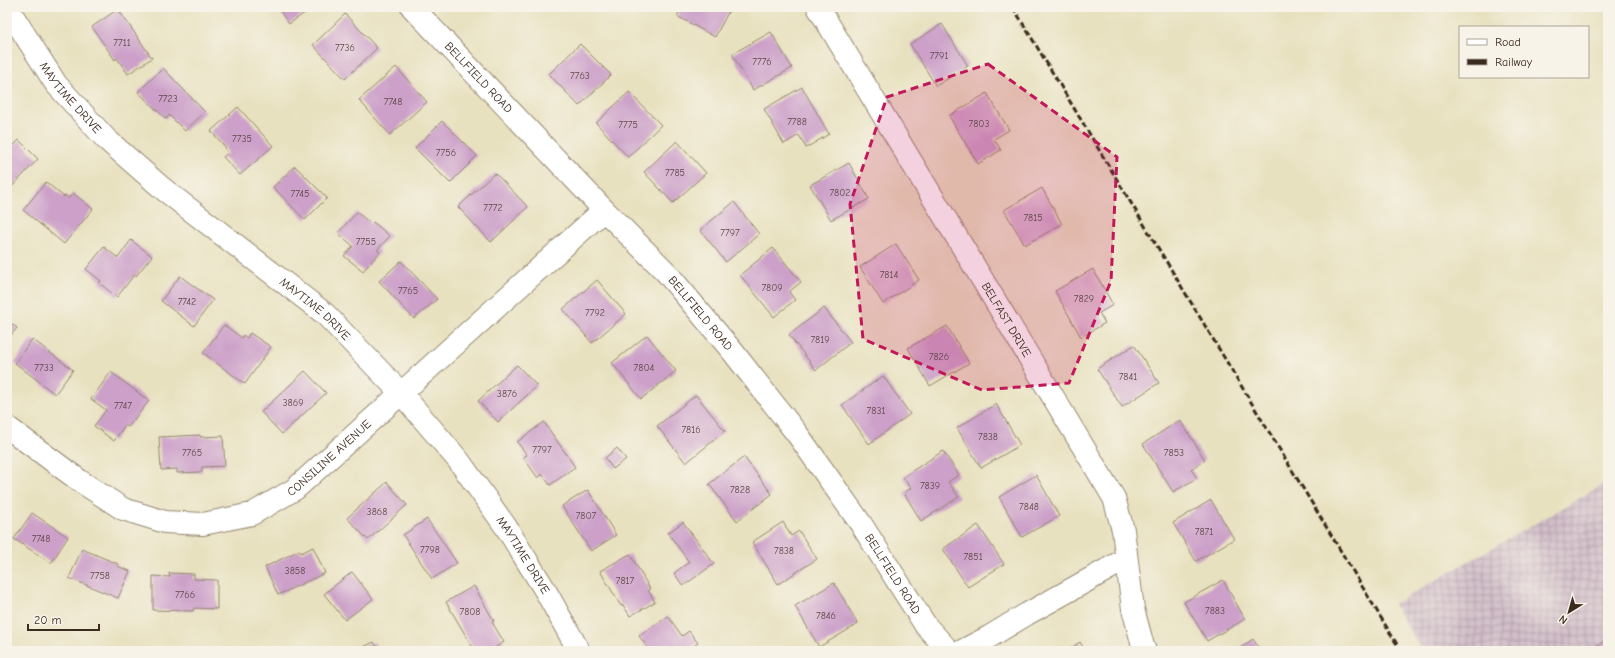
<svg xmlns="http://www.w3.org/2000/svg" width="1615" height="658" viewBox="0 0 1615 658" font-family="'Comic Neue',sans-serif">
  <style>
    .industrial { fill: url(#industrial-grid) }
    .building { fill: #cca0c9 }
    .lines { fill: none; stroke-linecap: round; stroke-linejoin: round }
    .minor-casing { stroke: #92866f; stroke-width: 24 }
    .minor { stroke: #fff; stroke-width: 22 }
    .rail { stroke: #3b2a1e; stroke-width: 3; stroke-dasharray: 6 3; stroke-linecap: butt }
    .marked { fill: #c2185b; fill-opacity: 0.2; stroke: #c2185b; stroke-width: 3; stroke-dasharray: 8 5; stroke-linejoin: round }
    .labels { text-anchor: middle; stroke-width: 4; stroke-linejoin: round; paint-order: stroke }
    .number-label { font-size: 10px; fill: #5f4849 }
    .street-label { font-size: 12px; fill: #3b2a1e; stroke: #f7f3e8 }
  </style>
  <defs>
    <pattern id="industrial-grid" width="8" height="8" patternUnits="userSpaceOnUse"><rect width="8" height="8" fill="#d1bdc9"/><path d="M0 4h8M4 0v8" fill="none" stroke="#ab9aa3"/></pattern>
  </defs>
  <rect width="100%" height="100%" fill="#f7f3e8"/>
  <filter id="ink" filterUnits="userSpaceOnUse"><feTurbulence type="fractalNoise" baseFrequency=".025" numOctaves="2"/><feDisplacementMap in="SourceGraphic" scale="8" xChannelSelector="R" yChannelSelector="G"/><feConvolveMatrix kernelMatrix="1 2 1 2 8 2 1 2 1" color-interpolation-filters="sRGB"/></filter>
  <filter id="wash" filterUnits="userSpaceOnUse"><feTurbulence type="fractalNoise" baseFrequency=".012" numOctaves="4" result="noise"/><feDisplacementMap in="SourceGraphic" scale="16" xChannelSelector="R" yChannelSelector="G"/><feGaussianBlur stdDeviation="0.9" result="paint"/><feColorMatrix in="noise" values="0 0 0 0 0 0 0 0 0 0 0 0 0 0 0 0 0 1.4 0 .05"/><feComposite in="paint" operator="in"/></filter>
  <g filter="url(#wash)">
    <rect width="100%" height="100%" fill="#e8e1c0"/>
    <polygon class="industrial" points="1608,482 1608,651 1422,651 1394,604"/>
    <g id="blocks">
      <g class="building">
        <polygon points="277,7 313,7 289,24"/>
        <polygon points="682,7 731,7 715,37 677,16"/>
        <polygon points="118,9 152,58 128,74 117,58 115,60 92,27"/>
        <polygon points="345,14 377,48 345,79 313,45"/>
        <polygon points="942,24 968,66 936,86 910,44"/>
        <polygon points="771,32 792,68 753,90 732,54"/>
        <polygon points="580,44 611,75 579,106 549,74"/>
        <polygon points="396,67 427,102 390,135 359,100"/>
        <polygon points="163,68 205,112 185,131 169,115 166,119 138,92"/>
        <polygon points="802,87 829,134 806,148 799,135 784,144 764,109"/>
        <polygon points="629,92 661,125 628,157 596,123"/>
        <polygon points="987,93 1009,130 994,139 1001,150 978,164 949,116"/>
        <polygon points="238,107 273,146 240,175 223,157 228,153 225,149 226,148 211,131"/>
        <polygon points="442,121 477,156 450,183 415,148"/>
        <polygon points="19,140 38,159 7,192 7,143 12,147"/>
        <polygon points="677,141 706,173 673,203 644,172"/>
        <polygon points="849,163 869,199 831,220 810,185"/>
        <polygon points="295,166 327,198 305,220 273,187"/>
        <polygon points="495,173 528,207 491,242 458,207"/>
        <polygon points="46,182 64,197 65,195 69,198 73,193 93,209 64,244 23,210"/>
        <polygon points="1042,188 1062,224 1025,245 1004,210"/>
        <polygon points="734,202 759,234 726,262 700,230"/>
        <polygon points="357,212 371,224 373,222 390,236 377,250 380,252 363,271 344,256 353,246 338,233"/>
        <polygon points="131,240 152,256 136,276 134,275 117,297 99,283 101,281 86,269 104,247 118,258"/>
        <polygon points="896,244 919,280 883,304 860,267"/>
        <polygon points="773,248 801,282 789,292 795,300 774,317 740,275"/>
        <polygon points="401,261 437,299 414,319 379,281"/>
        <polygon points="1093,269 1113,305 1099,313 1105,323 1081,337 1055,291"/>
        <polygon points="180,276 213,300 194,326 161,301"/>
        <polygon points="597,280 626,314 592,343 563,309"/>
        <polygon points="824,308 851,342 816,370 789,335"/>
        <polygon points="7,320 17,328 7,340"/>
        <polygon points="224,325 242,338 243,335 247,338 250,333 271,347 245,384 203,353"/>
        <polygon points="947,326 969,363 930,386 908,348"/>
        <polygon points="647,335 676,371 641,399 612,363"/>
        <polygon points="32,339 73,370 55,394 15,363"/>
        <polygon points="1134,345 1159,383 1122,407 1097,369"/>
        <polygon points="517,365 537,386 498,422 478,401"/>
        <polygon points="305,371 326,393 282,434 261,412"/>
        <polygon points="111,372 149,401 128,427 125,425 114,441 94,426 106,410 91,399"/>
        <polygon points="883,376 910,414 869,444 842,405"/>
        <polygon points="696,395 725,431 686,463 657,426"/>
        <polygon points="996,404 1020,445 981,468 957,428"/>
        <polygon points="1180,420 1205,460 1191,469 1197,478 1173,492 1143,444"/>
        <polygon points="544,422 575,467 550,485 542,474 538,478 523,457 527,455 517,442"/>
        <polygon points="200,435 200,437 223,436 225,466 202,467 202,472 177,473 177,469 161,470 159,437"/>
        <polygon points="617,448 626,459 613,469 605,458"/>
        <polygon points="943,451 959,475 948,482 959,497 921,521 904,493 911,488 903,477"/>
        <polygon points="744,457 772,494 737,521 709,484"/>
        <polygon points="1036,475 1059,516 1022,537 999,497"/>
        <polygon points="387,482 407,505 368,540 347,518"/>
        <polygon points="588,490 616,535 591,551 562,506"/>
        <polygon points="1211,500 1234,539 1196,561 1173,523"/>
        <polygon points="32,513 68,537 51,563 14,539"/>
        <polygon points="427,519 457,563 432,579 403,535"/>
        <polygon points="683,522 714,564 683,586 674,573 689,562 668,533"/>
        <polygon points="783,522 791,536 799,531 817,559 778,584 752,542"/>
        <polygon points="978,525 1004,564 968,587 943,549"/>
        <polygon points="313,547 325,573 278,595 265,567 300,550 301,553"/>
        <polygon points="82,549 118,564 117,566 130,571 118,598 69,578"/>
        <polygon points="630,554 650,589 648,590 655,602 630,616 623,605 621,606 600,571"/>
        <polygon points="352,572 373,599 345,620 324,594"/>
        <polygon points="169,573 194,574 194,579 217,580 217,609 194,608 193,611 153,610 153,576 170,577"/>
        <polygon points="1223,580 1245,619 1207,641 1184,602"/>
        <polygon points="834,583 858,624 819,647 795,606"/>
        <polygon points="474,586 494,621 492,622 504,642 489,651 475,651 446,602"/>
        <polygon points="668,616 682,636 689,631 698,643 687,651 650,651 639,636"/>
        <polygon points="1253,639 1261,651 1236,651"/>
        <polygon points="1608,639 1608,651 1588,651"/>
        <polygon points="374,642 379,651 355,651"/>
        <polygon points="1080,642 1085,651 1066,651"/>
      </g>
    </g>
  </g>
  <g filter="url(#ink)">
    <use href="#blocks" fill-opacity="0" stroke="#92866f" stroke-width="1"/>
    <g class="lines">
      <defs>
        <g id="minor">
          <path id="s1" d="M 7,7 L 56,84 L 106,139 L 162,188 L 325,314 L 401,393 L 459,461 L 506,527 L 545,590 L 579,651"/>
          <path id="s2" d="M 412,7 L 604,210 L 666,272 L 733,352 L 798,435 L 861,524 L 926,626 L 949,651"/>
          <path id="s3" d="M 818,7 L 1114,498 L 1123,530 L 1133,609 L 1143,646 L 1145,651"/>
          <path id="s4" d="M 7,427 L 80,481 L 123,509 L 165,522 L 203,524 L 252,514 L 295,489 L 604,210"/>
          <polyline points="962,651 989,637 1027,614 1126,559"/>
        </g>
      </defs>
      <use href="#minor" class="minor-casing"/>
      <use href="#minor" class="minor"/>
      <polyline class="rail" points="1013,7 1401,651"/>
    </g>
  </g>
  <path class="marked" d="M 988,64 L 1117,157 L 1111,281 L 1069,383 L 982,390 L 863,339 L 850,204 L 887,97 Z"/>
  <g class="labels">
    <g class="number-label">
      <text x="122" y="46">7711</text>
      <text x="345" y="51">7736</text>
      <text x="939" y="59">7791</text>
      <text x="762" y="65">7776</text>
      <text x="580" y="79">7763</text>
      <text x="168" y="102">7723</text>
      <text x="393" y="105">7748</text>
      <text x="797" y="125">7788</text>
      <text x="979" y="127">7803</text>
      <text x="628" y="128">7775</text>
      <text x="242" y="142">7735</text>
      <text x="446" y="156">7756</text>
      <text x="675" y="176">7785</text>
      <text x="840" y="196">7802</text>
      <text x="300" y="197">7745</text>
      <text x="493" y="211">7772</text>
      <text x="1033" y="221">7815</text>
      <text x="730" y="236">7797</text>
      <text x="366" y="245">7755</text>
      <text x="889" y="278">7814</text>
      <text x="772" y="291">7809</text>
      <text x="408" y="294">7765</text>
      <text x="1084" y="302">7829</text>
      <text x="187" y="305">7742</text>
      <text x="595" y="316">7792</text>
      <text x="820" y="343">7819</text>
      <text x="939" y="360">7826</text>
      <text x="44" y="371">7733</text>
      <text x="644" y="371">7804</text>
      <text x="1128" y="380">7841</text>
      <text x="507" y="397">3876</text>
      <text x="293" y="406">3869</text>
      <text x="123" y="409">7747</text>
      <text x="876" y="414">7831</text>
      <text x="691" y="433">7816</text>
      <text x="988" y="440">7838</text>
      <text x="542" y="453">7797</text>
      <text x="192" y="456">7765</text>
      <text x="1174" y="456">7853</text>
      <text x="930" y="489">7839</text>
      <text x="740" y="493">7828</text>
      <text x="1029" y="510">7848</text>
      <text x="377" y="515">3868</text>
      <text x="586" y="519">7807</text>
      <text x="1204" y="535">7871</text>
      <text x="41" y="542">7748</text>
      <text x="430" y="553">7798</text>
      <text x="784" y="554">7838</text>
      <text x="973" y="560">7851</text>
      <text x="295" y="574">3858</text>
      <text x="100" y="579">7758</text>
      <text x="625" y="584">7817</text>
      <text x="185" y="598">7766</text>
      <text x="1215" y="614">7883</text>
      <text x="470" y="615">7808</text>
      <text x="826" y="619">7846</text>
    </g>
    <g class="street-label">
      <text dy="4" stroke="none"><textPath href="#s2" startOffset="97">BELLFIELD ROAD</textPath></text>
      <text dy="4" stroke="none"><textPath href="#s1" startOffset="111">MAYTIME DRIVE</textPath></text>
      <text dy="4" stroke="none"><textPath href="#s1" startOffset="435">MAYTIME DRIVE</textPath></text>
      <text dy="4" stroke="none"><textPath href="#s2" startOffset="421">BELLFIELD ROAD</textPath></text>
      <text dy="4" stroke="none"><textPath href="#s3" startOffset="365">BELFAST DRIVE</textPath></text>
      <text dy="4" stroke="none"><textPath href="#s4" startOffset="370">CONSILINE AVENUE</textPath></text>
      <text dy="4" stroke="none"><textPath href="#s1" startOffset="759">MAYTIME DRIVE</textPath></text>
      <text dy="4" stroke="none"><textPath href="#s2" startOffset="745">BELLFIELD ROAD</textPath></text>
    </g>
  </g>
  <rect width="1615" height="658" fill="none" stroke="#f7f3e8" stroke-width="24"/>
  <rect x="1459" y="26" width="130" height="52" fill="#f7f3e8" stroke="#aca397"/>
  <rect x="1467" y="39" width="20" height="6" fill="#ffffff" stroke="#aca397"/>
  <text x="1495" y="46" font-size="12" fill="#3b2a1e">Road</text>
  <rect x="1467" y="59" width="20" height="6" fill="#3b2a1e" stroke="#aca397"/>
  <text x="1495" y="66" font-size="12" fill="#3b2a1e">Railway</text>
  <g transform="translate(1569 612) rotate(217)" stroke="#f7f3e8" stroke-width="3" paint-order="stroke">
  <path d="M0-3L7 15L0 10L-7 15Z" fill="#3b2a1e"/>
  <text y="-6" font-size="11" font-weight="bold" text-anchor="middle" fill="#3b2a1e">N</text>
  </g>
  <path d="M28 624v6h71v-6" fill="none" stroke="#3b2a1e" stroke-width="2"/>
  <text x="34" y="624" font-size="12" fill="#3b2a1e" stroke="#f7f3e8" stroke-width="3" paint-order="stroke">20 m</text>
</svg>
